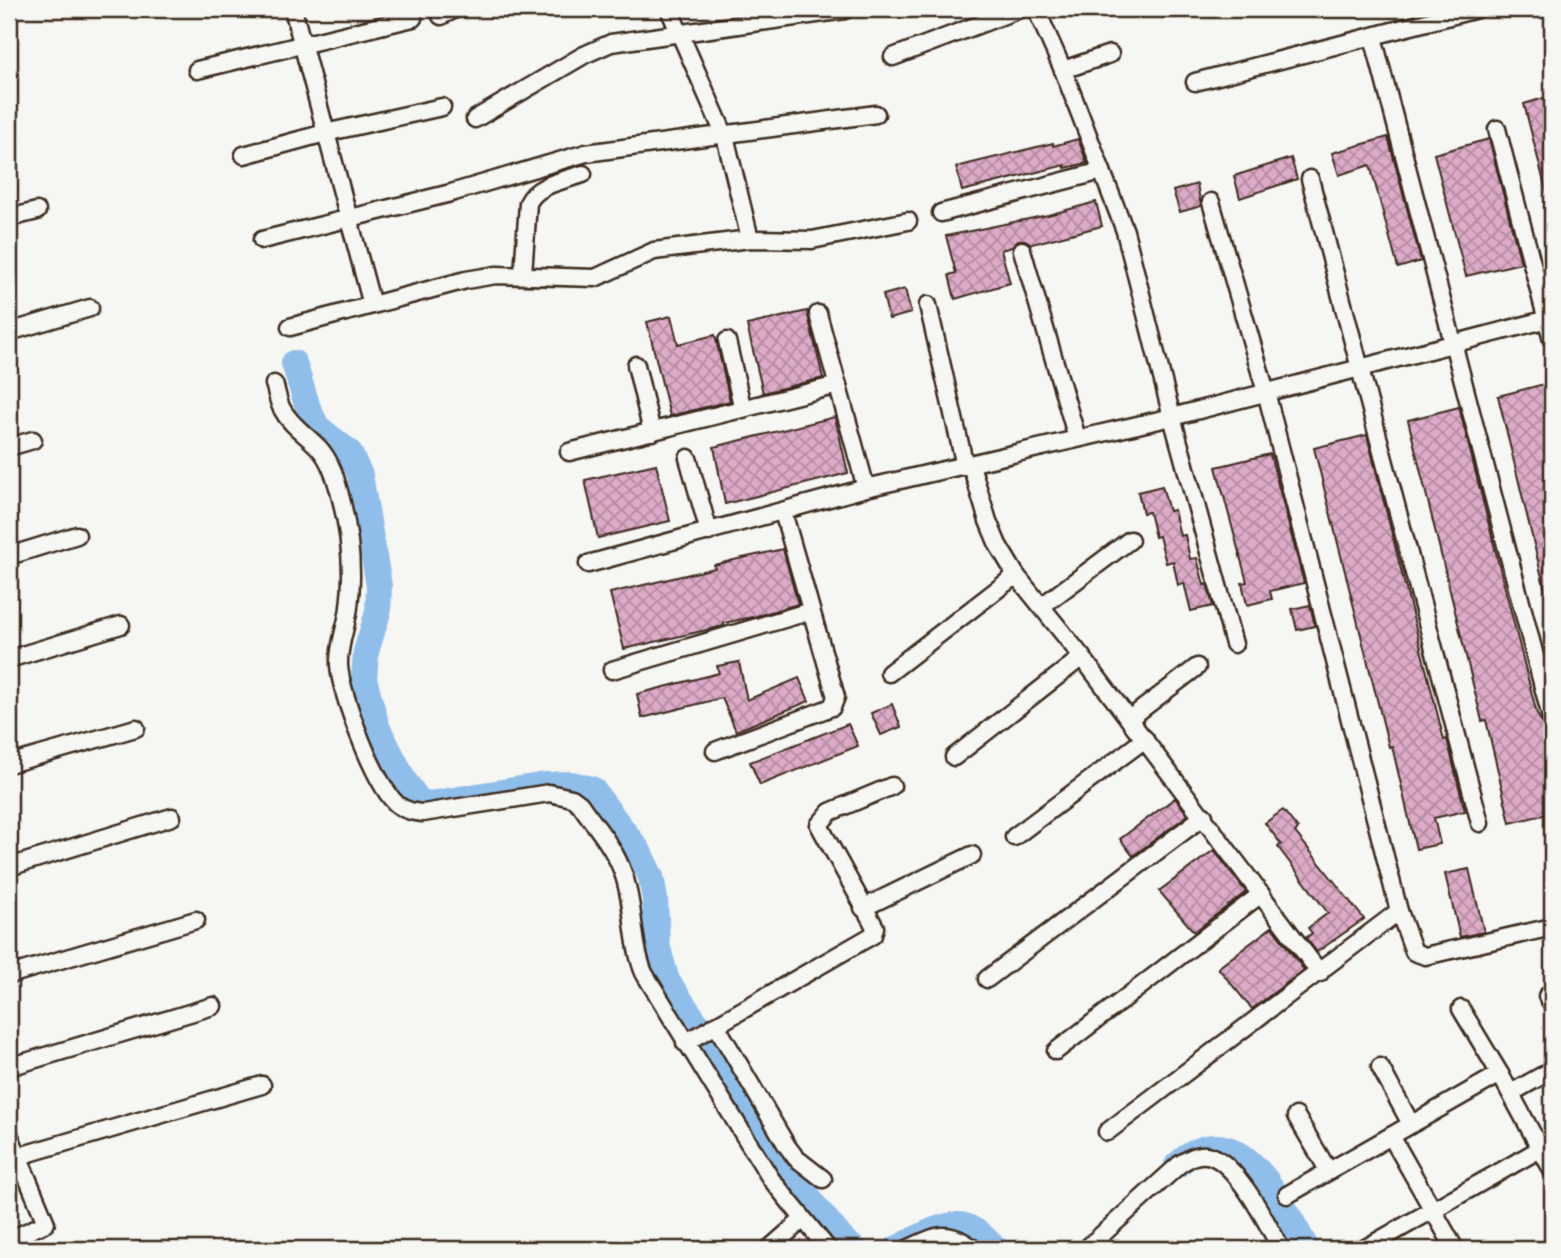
<svg xmlns="http://www.w3.org/2000/svg" width="1561" height="1258" viewBox="0 0 1561 1258" font-family="'Comic Neue',sans-serif">
  <style>
    .lines { fill: none; stroke-linecap: round; stroke-linejoin: round }
    .river { stroke: #90beea; stroke-width: 26 }
    .building { fill: url(#building-cross-hatch); stroke: #3b2a1e; stroke-width: 2 }
    .minor-casing { stroke: #3b2a1e; stroke-width: 21 }
    .minor { stroke: #f6f6f2; stroke-width: 16 }
  </style>
  <defs>
    <pattern id="building-cross-hatch" width="8" height="8" patternUnits="userSpaceOnUse" patternTransform="scale(1.75)"><rect width="8" height="8" fill="#ddaac7"/><path d="M0 0l8 8M0 8l8-8" fill="none" stroke="#b48ba1"/></pattern>
  </defs>
  <rect width="100%" height="100%" fill="#f6f6f2"/>
  <filter id="ink" filterUnits="userSpaceOnUse"><feTurbulence type="fractalNoise" baseFrequency=".0143" numOctaves="2"/><feDisplacementMap in="SourceGraphic" scale="14" xChannelSelector="R" yChannelSelector="G"/><feConvolveMatrix kernelMatrix="1 2 1 2 8 2 1 2 1" color-interpolation-filters="sRGB"/></filter>
  <g filter="url(#ink)">
    <g class="lines">
      <g class="river">
        <polyline points="294,363 308,408 317,427 349,452 360,475 379,586 378,612 366,652 364,679 377,727 405,782 419,801 429,804 545,785 572,784 592,789 638,850 651,877 655,899 657,945 667,981 708,1040 813,1204 842,1239 854,1249"/>
        <path d="M 1177,1165 C 1240,1107 1281,1204 1307,1249"/>
        <path d="M 896,1249 C 914,1241 938,1224 959,1225 C 974,1226 986,1240 996,1249"/>
      </g>
    </g>
    <g class="building">
      <polygon points="1547,97 1552,113 1552,201 1549,202 1524,104"/>
      <polygon points="1388,137 1421,261 1398,268 1370,165 1339,175 1332,153"/>
      <polygon points="1078,139 1087,163 1065,168 1065,165 962,191 956,167 1053,143 1053,146"/>
      <polygon points="1489,139 1521,263 1466,276 1434,154"/>
      <polygon points="1291,158 1297,179 1240,198 1234,176"/>
      <polygon points="1197,184 1201,206 1180,212 1173,191"/>
      <polygon points="1096,202 1102,226 1032,244 1025,240 1018,240 1012,247 1001,250 1010,283 955,299 949,275 956,273 946,236 1048,215"/>
      <polygon points="905,289 911,313 889,319 883,295"/>
      <polygon points="807,311 823,378 763,393 747,325"/>
      <polygon points="671,316 678,344 715,335 730,401 670,416 647,322"/>
      <polygon points="1552,382 1552,597 1547,598 1498,396"/>
      <polygon points="1459,407 1537,714 1545,728 1552,760 1552,813 1510,823 1486,720 1482,721 1408,420"/>
      <polygon points="835,417 848,473 725,504 714,447"/>
      <polygon points="1367,435 1444,740 1447,739 1465,811 1434,818 1440,844 1416,849 1392,746 1389,747 1314,448"/>
      <polygon points="1270,454 1304,583 1270,591 1272,599 1247,605 1242,583 1247,582 1216,467"/>
      <polygon points="656,464 670,521 598,538 585,480"/>
      <polygon points="1162,486 1169,511 1174,510 1180,536 1185,535 1190,559 1197,558 1204,585 1207,584 1213,606 1191,611 1184,583 1178,585 1173,561 1166,563 1159,536 1155,537 1149,512 1143,513 1138,492"/>
      <polygon points="783,549 798,604 757,616 724,623 724,626 624,649 610,593 715,568 714,565 738,559"/>
      <polygon points="1310,605 1315,626 1297,630 1292,609"/>
      <polygon points="739,662 747,700 799,678 809,701 736,731 722,698 642,718 637,694 719,673 717,666"/>
      <polygon points="892,704 901,727 881,735 871,713"/>
      <polygon points="848,724 858,746 760,785 750,762"/>
      <polygon points="1175,798 1188,815 1133,856 1120,839"/>
      <polygon points="1283,810 1298,829 1295,832 1364,919 1317,952 1306,938 1312,933 1308,928 1328,913 1278,847 1281,844 1265,823"/>
      <polygon points="1214,850 1246,892 1194,932 1159,891"/>
      <polygon points="1469,869 1484,932 1460,937 1445,874"/>
      <polygon points="1272,927 1304,970 1252,1009 1218,968"/>
    </g>
    <g class="lines">
      <defs>
        <g id="minor">
          <polyline points="293,9 372,305"/>
          <polyline points="669,9 725,136 750,239"/>
          <polyline points="1036,9 1063,70 1125,231 1172,417 1234,644"/>
          <polyline points="441,16 455,9"/>
          <polyline points="1373,37 1552,721"/>
          <polyline points="893,57 1020,9"/>
          <polyline points="197,70 413,18"/>
          <polyline points="1063,70 1110,54"/>
          <polyline points="1195,82 1477,9"/>
          <polyline points="475,119 584,55 611,43 845,10"/>
          <polyline points="1497,129 1552,340"/>
          <polyline points="244,155 325,133 442,107"/>
          <polyline points="1310,179 1480,823"/>
          <polyline points="1211,202 1266,392 1399,911 1414,952 1425,956 1552,927"/>
          <polyline points="941,213 1102,171"/>
          <polyline points="9,218 37,211"/>
          <polyline points="262,240 451,193 586,153 876,114"/>
          <polyline points="1022,250 1077,438"/>
          <path d="M 523,274 L 528,203 C 537,184 563,181 583,174"/>
          <polyline points="928,305 965,466"/>
          <polyline points="818,314 866,488"/>
          <polyline points="290,327 466,280 496,275 595,278 654,251 750,239 812,240 908,221"/>
          <polyline points="9,332 90,308"/>
          <polyline points="727,341 743,410"/>
          <polyline points="636,365 652,432"/>
          <path d="M 274,384 C 277,392 278,402 282,409 C 291,426 307,435 319,448 C 330,460 335,476 339,491 C 349,528 354,569 349,607 C 347,626 338,645 339,665 C 340,693 376,788 398,805 C 406,811 414,812 423,813 L 549,793 L 572,798 L 580,804 C 594,825 615,848 623,873 C 635,905 631,941 644,973 L 771,1179 L 828,1249"/>
          <polyline points="9,447 33,440"/>
          <polyline points="569,452 838,385"/>
          <polyline points="688,458 709,532"/>
          <polyline points="971,465 988,521 998,545 1016,575 1082,657 1320,973"/>
          <polyline points="9,556 77,535"/>
          <polyline points="588,564 866,488 1172,417 1552,318"/>
          <polyline points="1042,606 1130,540"/>
          <polyline points="9,659 121,625"/>
          <polyline points="612,670 811,611"/>
          <polyline points="889,673 1016,575"/>
          <polyline points="1129,719 1197,667"/>
          <polyline points="715,751 832,707 836,697 783,512"/>
          <polyline points="954,757 1082,657"/>
          <polyline points="9,764 136,728"/>
          <polyline points="1014,837 1145,739"/>
          <polyline points="9,867 172,817"/>
          <polyline points="863,908 972,855"/>
          <polyline points="9,975 196,920"/>
          <polyline points="987,979 1204,816"/>
          <polyline points="1547,996 1552,1004"/>
          <polyline points="1461,1009 1500,1074 1552,1170"/>
          <polyline points="716,1025 787,1146 796,1158 823,1179"/>
          <polyline points="685,1043 873,935 875,927 819,825 830,812 892,786"/>
          <polyline points="1056,1051 1261,894"/>
          <polyline points="9,1067 213,1006"/>
          <polyline points="1380,1067 1411,1124"/>
          <polyline points="1511,1093 1552,1070"/>
          <polyline points="1296,1116 1328,1170"/>
          <polyline points="1107,1132 1399,911"/>
          <polyline points="9,1134 46,1223 9,1240"/>
          <polyline points="1391,1136 1455,1249"/>
          <polyline points="9,1159 262,1085"/>
          <polyline points="1287,1195 1500,1074"/>
          <polyline points="769,1249 802,1220"/>
          <path d="M 907,1249 C 936,1236 947,1228 974,1249"/>
          <path d="M 1086,1249 L 1180,1164 C 1190,1158 1199,1152 1211,1156 C 1238,1165 1268,1225 1281,1249"/>
          <polyline points="1364,1249 1540,1149"/>
        </g>
      </defs>
      <use href="#minor" class="minor-casing"/>
      <use href="#minor" class="minor"/>
    </g>
  </g>
  <rect width="1561" height="1258" fill="none" stroke="#f6f6f2" stroke-width="35"/>
  <rect x="18" y="18" width="1526" height="1223" fill="none" stroke="#3b2a1e" stroke-width="2.5" filter="url(#ink)"/>
</svg>
